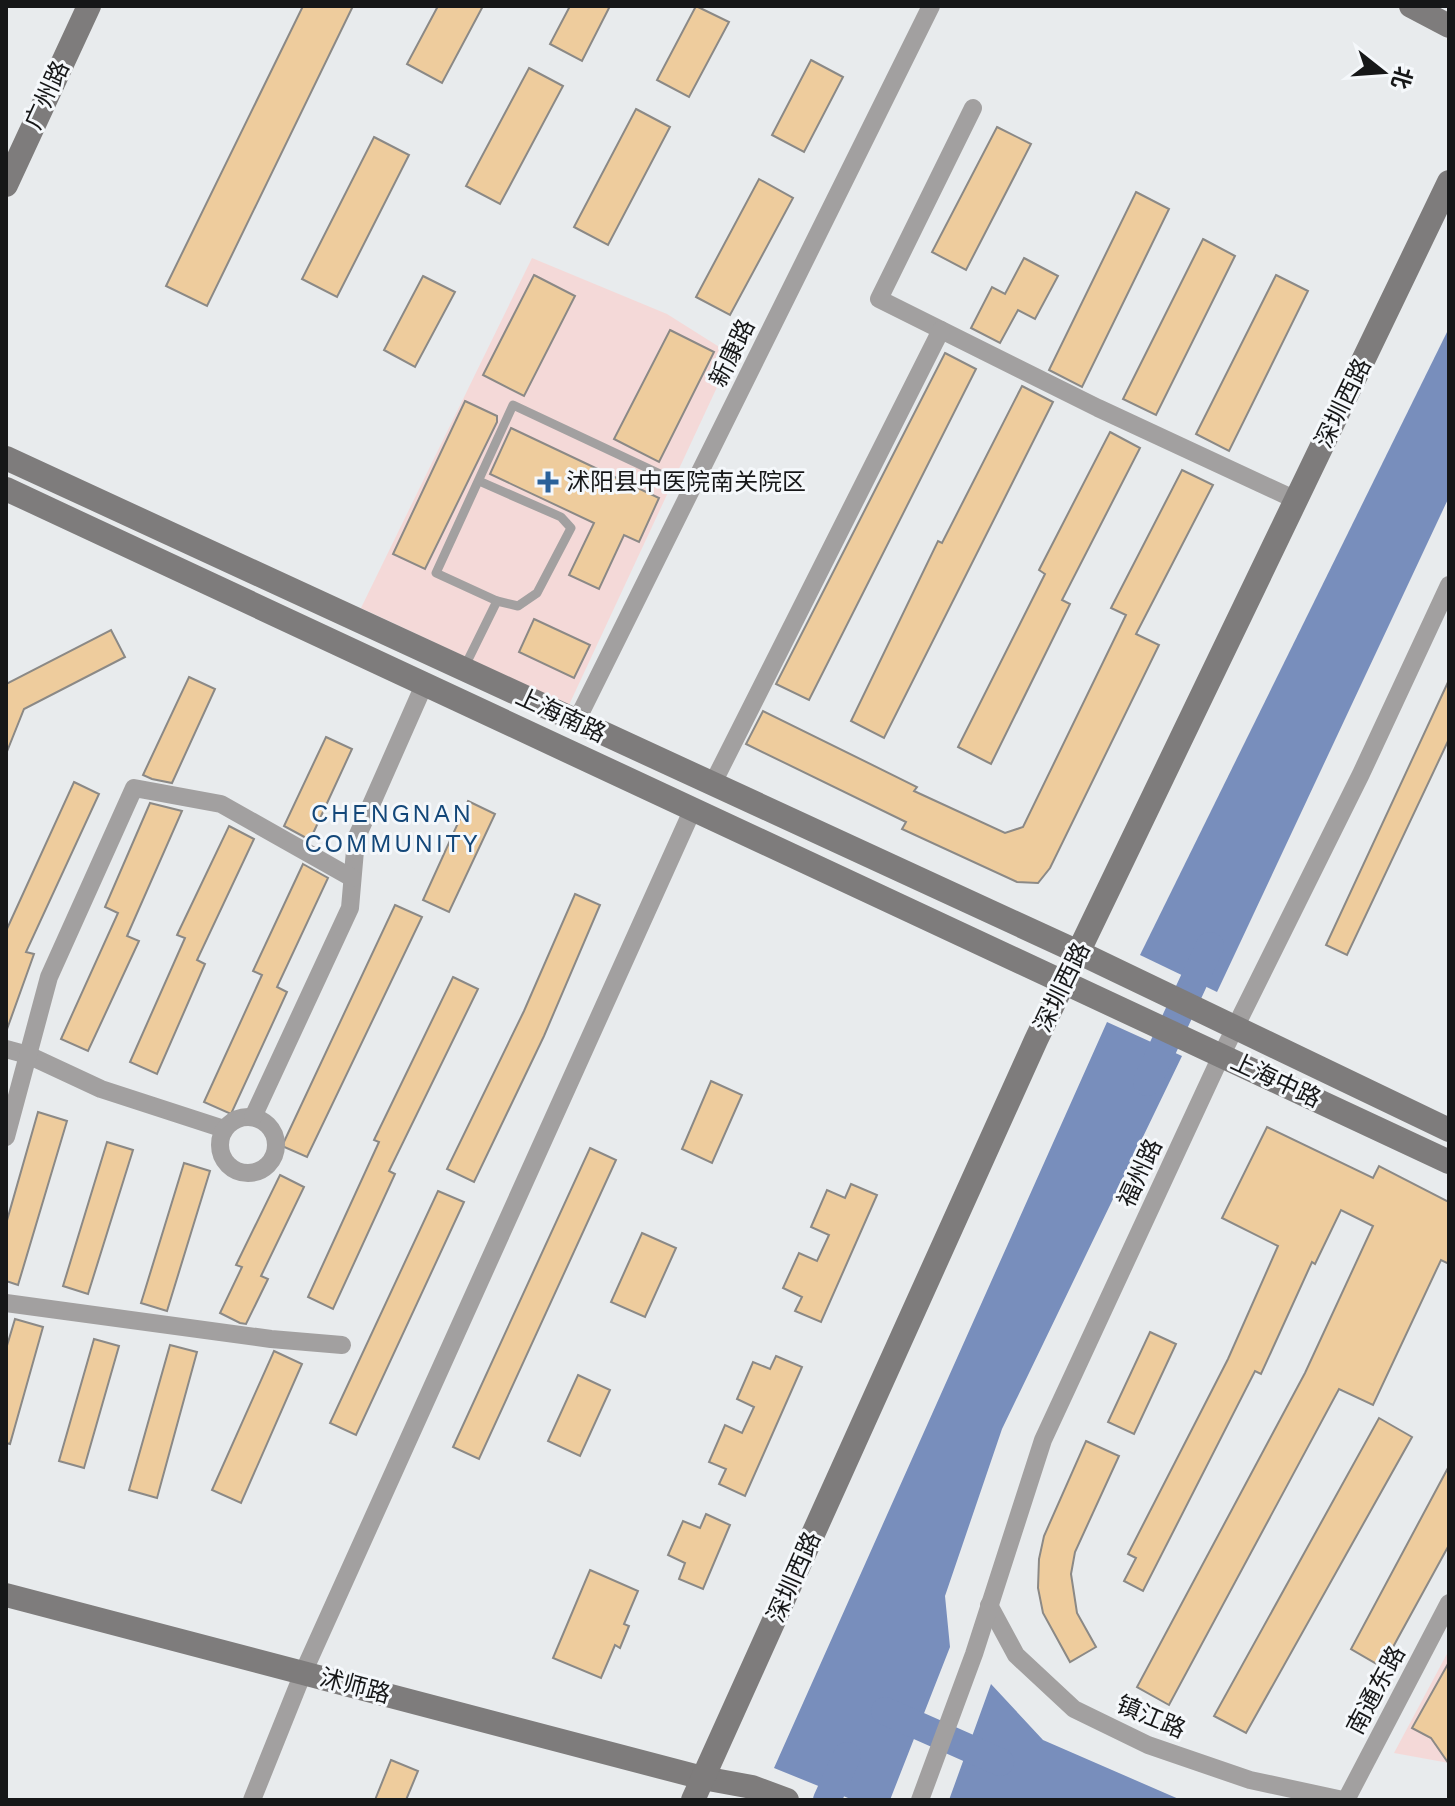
<svg xmlns="http://www.w3.org/2000/svg" width="1455" height="1806" viewBox="0 0 1455 1806" font-family="'Work Sans','Noto Sans SC',sans-serif">
  <style>
    .medical { fill: #f4d9d8 }
    .water { fill: #788ebc }
    .lines { fill: none; stroke-linecap: round; stroke-linejoin: round }
    .river { stroke: #788ebc; stroke-width: 28 }
    .building { fill: #eecc9d; stroke: #8b8986; stroke-width: 2 }
    .lane { stroke: #a2a0a0; stroke-width: 9 }
    .street { stroke: #a2a0a0; stroke-width: 18 }
    .secondary { stroke: #7e7c7c; stroke-width: 24 }
    .poi-dot { fill: #2a6199; stroke: #f5f8fb; stroke-width: 3 }
    .labels { text-anchor: middle; stroke-width: 6; stroke-linejoin: round; paint-order: stroke }
    .street-label { font-size: 24px; fill: #161718; stroke: #f5f8fb }
    .poi-label { font-size: 24px; fill: #161718; stroke: #f5f8fb; text-anchor: start }
    .neighbourhood-label { font-size: 26px; letter-spacing: 2px; fill: #134779; stroke: #f5f8fb }
  </style>
  <rect width="100%" height="100%" fill="#e8ebed"/>
  <g class="medical">
    <polygon points="532,258 667,314 732,355 569,705 361,608"/>
    <polygon points="1449,1650 1449,1763 1394,1753"/>
  </g>
  <g class="water">
    <polygon points="1449,328 1449,497 1217,992 1140,955"/>
    <polygon points="1107,1022 1182,1056 1002,1429 945,1596 950,1647 890,1800 853,1800 774,1768"/>
    <polygon points="991,1684 1043,1740 1181,1800 949,1800"/>
  </g>
  <g class="lines">
    <g class="river">
      <polyline points="1147,1082 1210,946"/>
      <polyline points="885,1711 1000,1762"/>
      <polyline points="827,1800 847,1756"/>
    </g>
  </g>
  <g class="building">
    <polygon points="303,6 353,6 207,306 166,286"/>
    <polygon points="438,6 483,6 442,83 407,64"/>
    <polygon points="570,6 610,6 582,61 550,44"/>
    <polygon points="696,6 729,22 689,97 657,80"/>
    <polygon points="811,60 843,77 804,152 772,135"/>
    <polygon points="529,68 563,86 500,204 466,186"/>
    <polygon points="636,109 670,127 608,245 574,227"/>
    <polygon points="997,127 1031,144 966,270 932,252"/>
    <polygon points="374,137 409,155 337,297 302,279"/>
    <polygon points="759,179 793,198 730,315 696,297"/>
    <polygon points="1136,192 1169,209 1082,387 1049,370"/>
    <polygon points="1203,239 1235,256 1156,415 1123,399"/>
    <polygon points="1024,258 1058,276 1035,319 1018,310 1000,343 971,328 992,287 1005,294"/>
    <polygon points="534,275 575,296 524,396 483,375"/>
    <polygon points="1276,275 1308,291 1229,451 1196,434"/>
    <polygon points="423,276 455,292 415,367 384,350"/>
    <polygon points="670,330 714,352 659,462 614,439"/>
    <polygon points="945,353 976,369 809,700 776,684"/>
    <polygon points="1022,386 1053,402 884,738 851,721 938,541 942,543"/>
    <polygon points="465,401 497,416 497,422 425,569 393,554"/>
    <polygon points="511,428 659,498 639,542 624,535 599,589 569,575 594,523 490,474"/>
    <polygon points="1110,432 1140,448 1062,600 1070,604 991,764 958,747 1045,574 1039,570"/>
    <polygon points="1182,470 1213,485 1136,634 1159,645 1050,868 1038,883 1017,882 902,829 906,822 746,744 763,711 917,787 914,791 1005,833 1023,827 1126,615 1111,608"/>
    <polygon points="534,619 590,645 574,678 519,652"/>
    <polygon points="111,630 125,657 24,709 6,754 6,684"/>
    <polygon points="189,677 215,689 172,783 152,779 143,775"/>
    <polygon points="1449,680 1449,739 1347,955 1326,945"/>
    <polygon points="326,737 352,749 310,840 284,826"/>
    <polygon points="74,782 99,794 26,952 34,954 6,1032 6,931"/>
    <polygon points="468,801 495,814 449,912 423,900"/>
    <polygon points="150,803 182,811 127,936 139,941 88,1051 61,1039 118,913 105,907"/>
    <polygon points="229,826 254,839 197,960 205,964 157,1074 130,1062 185,938 177,935"/>
    <polygon points="303,864 328,878 277,987 287,992 231,1114 204,1102 262,975 253,971"/>
    <polygon points="575,894 600,905 544,1036 474,1182 447,1169 524,1011"/>
    <polygon points="395,905 422,917 307,1157 282,1146"/>
    <polygon points="453,977 478,989 389,1171 395,1174 333,1309 308,1297 379,1142 374,1140"/>
    <polygon points="711,1081 742,1095 712,1163 682,1149"/>
    <polygon points="38,1112 67,1121 18,1285 6,1281 6,1224"/>
    <polygon points="1267,1127 1373,1178 1379,1166 1449,1202 1449,1264 1441,1260 1373,1405 1339,1389 1169,1705 1137,1687 1305,1373 1373,1226 1341,1210 1315,1264 1312,1262 1261,1374 1255,1371 1143,1591 1124,1581 1136,1558 1128,1554 1228,1359 1278,1246 1222,1218"/>
    <polygon points="107,1142 133,1150 88,1294 63,1286"/>
    <polygon points="590,1148 616,1160 479,1459 453,1447"/>
    <polygon points="184,1163 210,1171 167,1311 141,1303"/>
    <polygon points="280,1175 304,1187 261,1276 268,1279 246,1324 240,1323 220,1313 242,1267 236,1265"/>
    <polygon points="851,1184 877,1195 821,1322 795,1311 802,1297 783,1288 799,1253 817,1261 829,1235 811,1227 827,1190 845,1198"/>
    <polygon points="438,1191 464,1202 356,1435 330,1423"/>
    <polygon points="642,1233 676,1248 645,1317 611,1302"/>
    <polygon points="15,1319 43,1327 10,1444 6,1443 6,1349"/>
    <polygon points="1150,1332 1176,1344 1134,1434 1108,1422"/>
    <polygon points="94,1339 119,1346 84,1468 59,1461"/>
    <polygon points="170,1345 197,1352 157,1498 129,1490"/>
    <polygon points="274,1351 302,1364 241,1503 212,1490"/>
    <polygon points="776,1356 802,1367 745,1496 719,1484 726,1469 709,1462 725,1425 742,1433 754,1407 737,1399 753,1362 770,1369"/>
    <polygon points="578,1375 610,1390 580,1456 548,1441"/>
    <polygon points="1379,1418 1412,1437 1246,1733 1214,1716"/>
    <polygon points="1086,1441 1119,1456 1075,1552 1071,1574 1077,1613 1096,1647 1070,1662 1043,1613 1038,1588 1039,1559 1044,1536"/>
    <polygon points="1449,1466 1449,1545 1382,1667 1351,1649"/>
    <polygon points="706,1514 730,1525 703,1589 679,1579 685,1563 668,1555 683,1521 700,1528"/>
    <polygon points="590,1570 638,1591 624,1624 629,1626 620,1648 615,1645 601,1678 553,1658"/>
    <polygon points="1449,1662 1449,1764 1431,1738 1412,1728"/>
    <polygon points="391,1760 418,1771 406,1800 375,1800"/>
  </g>
  <g class="lines">
    <g class="lane">
      <polyline points="479,481 561,517 571,528 537,593 518,606 497,601"/>
      <polyline points="465,666 497,601 436,573 513,405 692,489"/>
    </g>
    <g class="street">
      <polyline points="973,108 879,299 1098,408 1296,500"/>
      <polyline points="576,722 931,6"/>
      <polyline points="712,785 941,330"/>
      <polyline points="6,1049 28,1055 101,1089 224,1129"/>
      <circle cx="248" cy="1145" r="28"/>
      <polyline points="253,1117 350,908 356,839 424,685"/>
      <polyline points="6,1137 49,977 134,788 221,804 352,878"/>
      <polyline points="6,1303 271,1339 342,1345"/>
      <polyline points="989,1605 1016,1655 1074,1709 1148,1745 1250,1780 1343,1800"/>
      <polyline points="252,1800 303,1673 692,811"/>
      <polyline points="920,1800 974,1654 1043,1440 1222,1054 1361,774 1449,585"/>
      <polyline points="1346,1800 1449,1603"/>
    </g>
    <g class="secondary">
      <polyline points="1411,6 1449,26"/>
      <polyline points="6,185 89,6"/>
      <polyline points="6,458 1078,952 1449,1130"/>
      <polyline points="6,489 1449,1162"/>
      <polyline points="6,1595 703,1778 752,1787 787,1800"/>
      <polyline points="693,1800 1036,1040 1449,182"/>
    </g>
  </g>
  <path class="poi-dot" d="M544 470h8v8h8v8h-8v8h-8v-8h-8v-8h8z"/>
  <g class="labels">
    <g class="street-label">
      <text transform="translate(47 95) rotate(-65)" y="8">广州路</text>
      <text transform="translate(732 353) rotate(-64)" y="8">新康路</text>
      <text transform="translate(1343 403) rotate(-64)" y="8">深圳西路</text>
      <text transform="translate(561 715) rotate(25)" y="8">上海南路</text>
      <text transform="translate(1062 987) rotate(-64)" y="8">深圳西路</text>
      <text transform="translate(1276 1080) rotate(25)" y="8">上海中路</text>
      <text transform="translate(1140 1173) rotate(-65)" y="8">福州路</text>
      <text transform="translate(794 1577) rotate(-66)" y="8">深圳西路</text>
      <text transform="translate(355 1686) rotate(15)" y="8">沭师路</text>
      <text transform="translate(1376 1690) rotate(-62)" y="8">南通东路</text>
      <text transform="translate(1151 1717) rotate(23)" y="8">镇江路</text>
    </g>
    <g class="poi-label">
      <text x="566" y="490">沭阳县中医院南关院区</text>
    </g>
    <g class="neighbourhood-label">
      <text x="392" y="822">CHENGNAN<tspan x="392" dy="30">COMMUNITY</tspan></text>
    </g>
  </g>
  <rect width="1455" height="1806" fill="none" stroke="#161718" stroke-width="16"/>
  <g transform="translate(1383 72) rotate(107)" stroke="#f5f8fb" stroke-width="6" paint-order="stroke">
  <path d="M0-6L14 30L0 20L-14 30Z" fill="#161718"/>
  <text y="-12" font-size="22" font-weight="bold" text-anchor="middle" fill="#161718">北</text>
  </g>
</svg>
